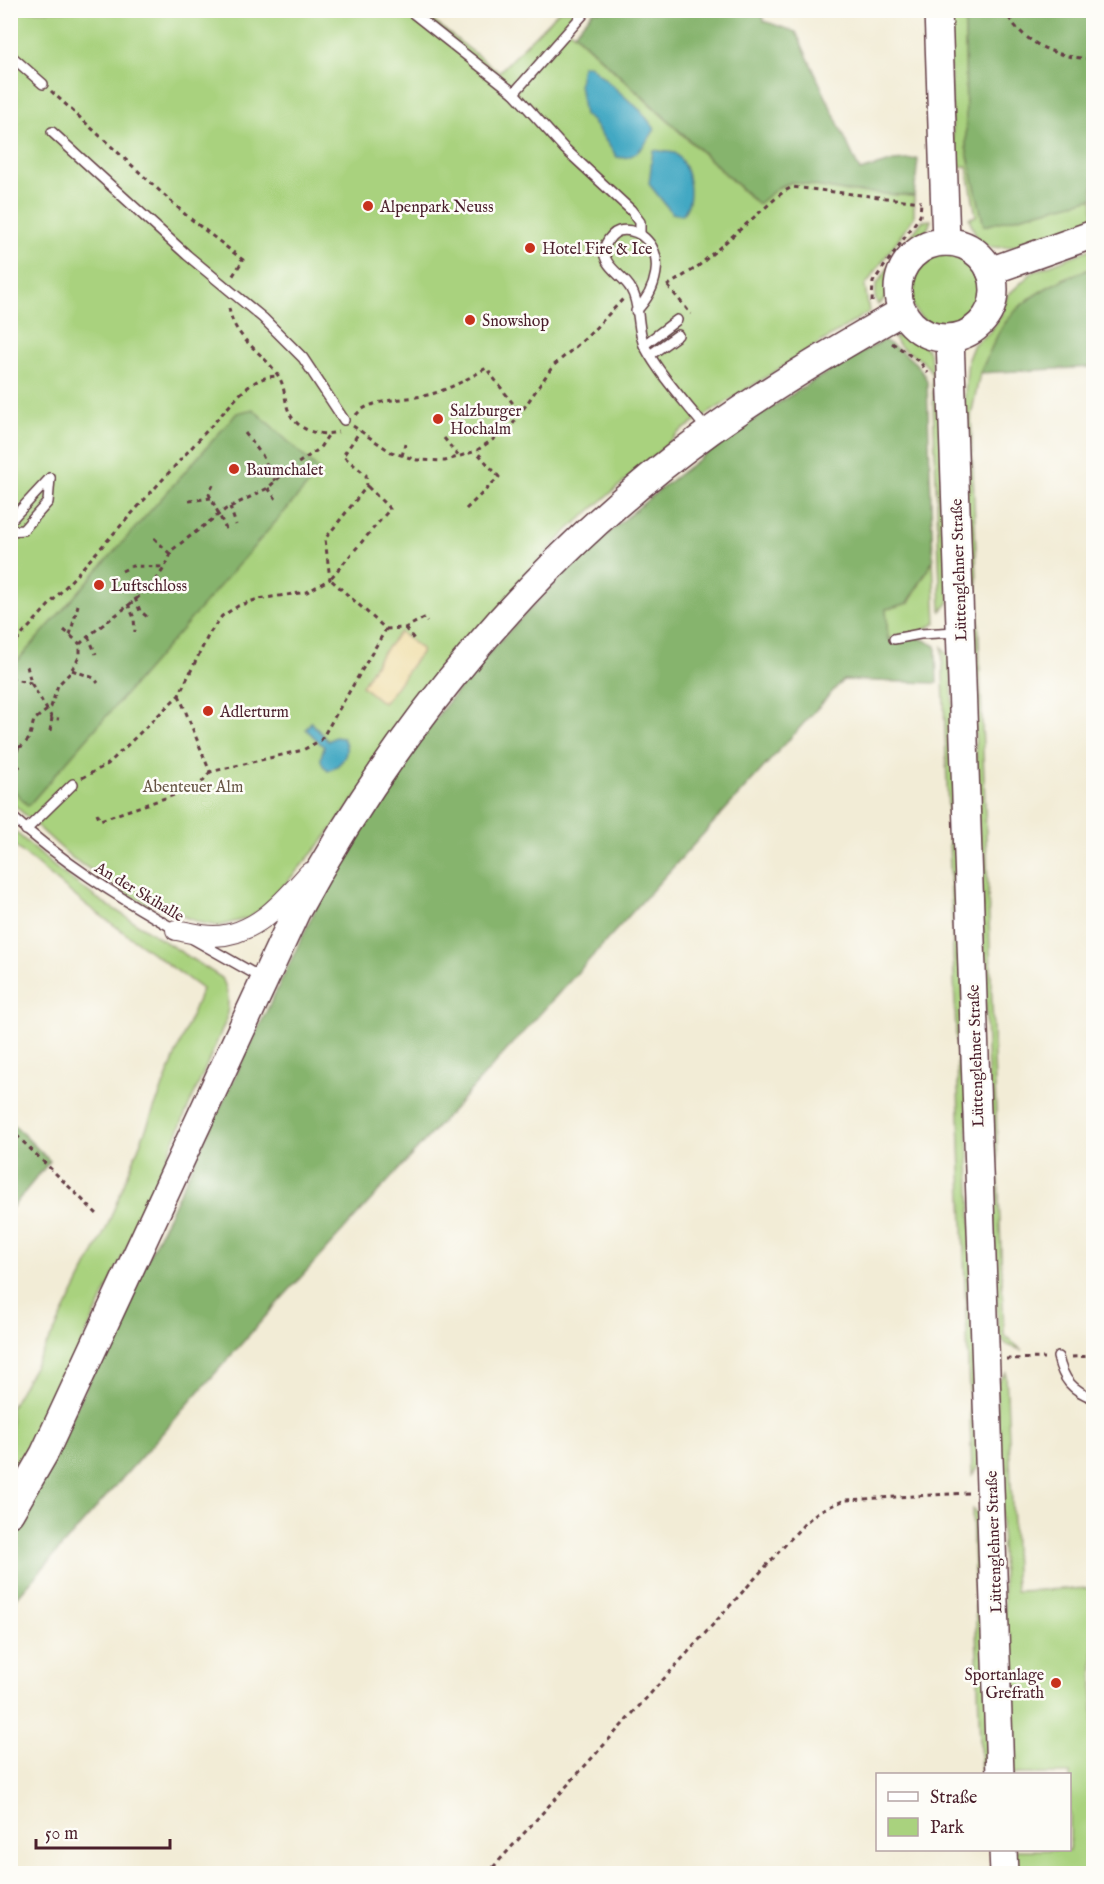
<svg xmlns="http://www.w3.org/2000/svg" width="1104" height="1884" viewBox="0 0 1104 1884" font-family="'IM FELL English',serif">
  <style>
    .green { fill: #a9d27e; stroke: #7a7854; stroke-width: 1.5 }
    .forest { fill: #86b46d; stroke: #686a4c; stroke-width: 1.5 }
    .sand { fill: #eeda9e; stroke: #9c7c64; stroke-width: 1.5 }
    .water { fill: #43a8c3; stroke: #466477; stroke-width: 1.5 }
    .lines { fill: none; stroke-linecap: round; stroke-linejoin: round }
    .service-casing { stroke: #633e45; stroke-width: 12 }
    .minor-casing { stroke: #633e45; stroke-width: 22 }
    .secondary-casing { stroke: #633e45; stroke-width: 30 }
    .path { stroke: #633e45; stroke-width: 3; stroke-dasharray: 4.5 4.5; stroke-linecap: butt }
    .service { stroke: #fff; stroke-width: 9 }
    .minor { stroke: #fff; stroke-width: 20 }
    .secondary { stroke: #fff; stroke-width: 27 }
    .poi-dot { fill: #c8321e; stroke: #fdfcf7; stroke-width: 2 }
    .labels { text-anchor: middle; stroke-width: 5; stroke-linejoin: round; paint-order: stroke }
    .poi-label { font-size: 16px; fill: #4a1f2b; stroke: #fdfcf7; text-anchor: start }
    .street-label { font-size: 16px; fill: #4a1f2b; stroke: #fdfcf7 }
    .park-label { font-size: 16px; fill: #654; stroke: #fdfcf7 }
  </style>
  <rect width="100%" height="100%" fill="#fdfcf7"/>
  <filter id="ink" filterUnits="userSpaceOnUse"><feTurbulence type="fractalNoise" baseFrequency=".0167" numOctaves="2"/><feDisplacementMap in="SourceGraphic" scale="12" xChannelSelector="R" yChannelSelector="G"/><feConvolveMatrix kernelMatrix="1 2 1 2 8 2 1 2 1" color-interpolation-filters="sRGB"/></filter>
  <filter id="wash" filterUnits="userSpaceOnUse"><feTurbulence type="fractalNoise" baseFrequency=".008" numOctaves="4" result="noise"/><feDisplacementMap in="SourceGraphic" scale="24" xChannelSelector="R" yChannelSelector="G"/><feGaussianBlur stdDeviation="1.35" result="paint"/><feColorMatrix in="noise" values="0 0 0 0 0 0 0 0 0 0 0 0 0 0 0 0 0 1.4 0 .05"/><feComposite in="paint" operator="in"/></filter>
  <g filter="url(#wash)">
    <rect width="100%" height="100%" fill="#f2ecd6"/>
    <g class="green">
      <polygon points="11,11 420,11 499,72 559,11 582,11 568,28 757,204 779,187 792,182 844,191 914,196 914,217 865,286 869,312 679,432 661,450 569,529 531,569 322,842 267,905 249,918 219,926 201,923 136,899 72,858 11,802"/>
      <path d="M 948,11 L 965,11 L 966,147 L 984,225 L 1093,198 L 1093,221 C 1070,227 1000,259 982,243 C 975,237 972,226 969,218 L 976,216 L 967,166 L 959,167 L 953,138 Z"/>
      <path d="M 931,220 C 922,247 911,242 900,260 C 891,275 893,295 878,305 L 875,298 L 876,285 L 922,221 Z"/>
      <polygon points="1093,248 1093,268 1064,278 1004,324 980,373 971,416 1004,1335 1022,1350 1007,1345 998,1335 963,416 968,359 974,344 991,331 1002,314 1007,296 1033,272"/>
      <circle cx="948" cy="291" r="38"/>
      <path d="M 902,336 C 914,337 922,342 929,352 L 943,408 L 949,602 L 941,611 L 932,375 C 925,355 902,355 893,337 Z"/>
      <polygon points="933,560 936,623 920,632 894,636 888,640 886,609 909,603"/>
      <polygon points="942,647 951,659 980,1464 972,1475"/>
      <path d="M 11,828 L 57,869 L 98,899 L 222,978 C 230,994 229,1007 225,1023 L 136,1228 L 11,1493 L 11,1407 L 55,1330 L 106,1229 L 202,989 L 82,902 L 11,843 Z"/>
      <polygon points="1006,1373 1016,1591 1093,1588 1093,1873 1014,1873 1013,1850 1070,1850 1070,1774 1010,1774 996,1383"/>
      <polygon points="972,1509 982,1517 990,1774 981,1774"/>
    </g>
    <g class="forest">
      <polygon points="594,11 761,11 764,21 796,32 860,171 894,161 918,159 914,196 844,191 792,182 779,187 758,204 574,33"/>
      <polygon points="965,11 1093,11 1093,198 984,226 966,147"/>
      <path d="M 1093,268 L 1093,367 L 980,373 C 988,357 994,338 1005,323 C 1026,294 1061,279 1093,268 Z"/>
      <path d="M 884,340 C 900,351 922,363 927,382 L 933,560 L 908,603 L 886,609 L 888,640 L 918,637 L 936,646 L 937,683 L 843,680 L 273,1308 L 11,1604 L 11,1532 L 30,1504 L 328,883 C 453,653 655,464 884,340 Z"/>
      <polygon points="253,409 320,471 28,806 11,787 11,668 237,413"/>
      <polygon points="11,1122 50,1161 11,1209"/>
    </g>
    <path class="sand" d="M 400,632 L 421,649 L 421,653 C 407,669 398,688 383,703 L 362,686 L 380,656 Z"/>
    <g class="water">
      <path d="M 589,65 L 641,111 L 655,129 C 647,142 635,162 617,157 L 592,121 L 584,115 L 579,84 L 582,66 Z"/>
      <path d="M 653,150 L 675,153 C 690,167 696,199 682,215 L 672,213 L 649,184 Z"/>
      <path d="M 311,722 L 328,741 L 335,737 L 343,738 C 352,753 342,765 328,771 C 319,763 320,758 324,747 L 306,729 Z"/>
    </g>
  </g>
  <g filter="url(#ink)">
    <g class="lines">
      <defs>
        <g id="service">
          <polyline points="409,10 514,93 564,148 631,210 640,222 640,234"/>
          <polyline points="10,55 43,84"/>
          <polyline points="514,93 587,10"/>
          <polyline points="52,132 187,255 263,318 303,358 344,420"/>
          <path d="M 636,311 C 655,292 668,255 641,235 C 635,231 626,229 619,231 C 613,233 609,238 606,244 C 598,265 623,274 631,289 C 641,305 636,329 645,347 C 661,377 687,404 708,431"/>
          <polyline points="644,345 677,320"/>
          <polyline points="650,355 678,335"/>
          <polyline points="10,521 50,478"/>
          <polyline points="10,531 23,530 48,502 50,478"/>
          <polyline points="894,639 920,634 957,632"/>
          <path d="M 10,815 C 63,863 116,896 178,931"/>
          <polyline points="26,830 73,784"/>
          <polyline points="193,939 262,978"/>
          <path d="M 1058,1357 C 1063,1379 1072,1391 1094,1398"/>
        </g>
        <path id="minor" d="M 176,930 C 188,932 202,936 214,936 C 256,935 283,902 309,873"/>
        <g id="secondary">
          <polyline points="938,10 946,242"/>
          <circle cx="946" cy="290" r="48"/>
          <polyline points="990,271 1094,234"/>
          <polyline points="950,338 1000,1774"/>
          <path d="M 10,1513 L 44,1454 L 296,912 C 397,726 537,555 710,431 C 772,387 837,348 903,311"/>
          <polyline points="1003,1850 1004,1874"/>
        </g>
      </defs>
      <use href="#service" class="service-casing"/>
      <use href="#minor" class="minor-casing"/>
      <use href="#secondary" class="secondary-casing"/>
      <g class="path">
        <path d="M 1004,10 C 1023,44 1056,58 1094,59"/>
        <polyline points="51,91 187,216 243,260 232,277"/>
        <polyline points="667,286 696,268 783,192 792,187 921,202"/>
        <polyline points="668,286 691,314"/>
        <polyline points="872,302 873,282 920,216 921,201"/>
        <path d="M 229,308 C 234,339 261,350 277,374 C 288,388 282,408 295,421 C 306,433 323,436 338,432"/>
        <polyline points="892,343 920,362 928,373"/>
        <path d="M 356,415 C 370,397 411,401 435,393 C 453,387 470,378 486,368 L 521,414"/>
        <polyline points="353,426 391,452 417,460 445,461 476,451 510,428 553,366 587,337 623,299"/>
        <polyline points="245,433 262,455 275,481"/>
        <polyline points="444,438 459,457"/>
        <polyline points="402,456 405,444"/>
        <polyline points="213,485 209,494 226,529"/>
        <polyline points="268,488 276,499"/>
        <polyline points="189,501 211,498"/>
        <polyline points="230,507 236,525"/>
        <polyline points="466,509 499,477 476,451"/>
        <polyline points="154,538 170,554"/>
        <polyline points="122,571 132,566 164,567"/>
        <polyline points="135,598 140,611 150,619"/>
        <polyline points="128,604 134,618 135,632"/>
        <polyline points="405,628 414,639"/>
        <polyline points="386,629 405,628 424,618 427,622"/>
        <polyline points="64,630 80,644"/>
        <polyline points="70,635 78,605"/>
        <polyline points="88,636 96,654"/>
        <path d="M 10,648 L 241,393 C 254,382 262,376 279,376"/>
        <polyline points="27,666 31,683 52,718 59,719"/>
        <polyline points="72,670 94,678 98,683"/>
        <polyline points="10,678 31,683"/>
        <polyline points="179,695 210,772 303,750 321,740 386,629 330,579 390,509 367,486"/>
        <polyline points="50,731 52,718"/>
        <polyline points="18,747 16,763 20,768"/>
        <path d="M 10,750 L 22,746 L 29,739 L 34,720 L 51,707 L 58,685 L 69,674 L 80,656 L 80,644 C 110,615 160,592 172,550 L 226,509 L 268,488 L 285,472 L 319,449 L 329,434"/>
        <polyline points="82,778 108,764 179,695 209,634 222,616 238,606 258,599 307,592 330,579 325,539 367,486 366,475 343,456 360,431"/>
        <polyline points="97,813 100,820 198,787 210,772"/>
        <polyline points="10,1129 98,1215"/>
        <polyline points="1072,1357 1094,1356"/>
        <polyline points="1006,1359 1044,1358"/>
        <polyline points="487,1874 805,1523 819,1511 845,1500 968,1493"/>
      </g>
      <use href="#service" class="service"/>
      <use href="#minor" class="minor"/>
      <use href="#secondary" class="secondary"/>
    </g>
  </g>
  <g class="poi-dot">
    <circle cx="368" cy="206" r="6"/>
    <circle cx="530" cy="248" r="6"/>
    <circle cx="470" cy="320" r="6"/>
    <circle cx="438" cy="419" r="6"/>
    <circle cx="234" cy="469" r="6"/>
    <circle cx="99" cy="585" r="6"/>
    <circle cx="208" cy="711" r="6"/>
    <circle cx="1056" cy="1683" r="6"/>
  </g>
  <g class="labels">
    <g class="poi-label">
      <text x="380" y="212">Alpenpark Neuss</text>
      <text x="542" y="254">Hotel Fire &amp; Ice</text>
      <text x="482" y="326">Snowshop</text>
      <text x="450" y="416">Salzburger<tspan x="450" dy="18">Hochalm</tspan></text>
      <text x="246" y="475">Baumchalet</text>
      <text x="111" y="591">Luftschloss</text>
      <text x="220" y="717">Adlerturm</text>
      <text x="1044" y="1680" text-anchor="end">Sportanlage<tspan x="1044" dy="18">Grefrath</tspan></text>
    </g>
    <g class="street-label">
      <text transform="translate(958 570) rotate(-92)" y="6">Lüttenglehner Straße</text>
      <text transform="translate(140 891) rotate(31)" y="6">An der Skihalle</text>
      <text transform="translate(975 1056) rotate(-92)" y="6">Lüttenglehner Straße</text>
      <text transform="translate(993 1542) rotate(-92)" y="6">Lüttenglehner Straße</text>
    </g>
    <g class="park-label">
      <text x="193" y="792">Abenteuer Alm</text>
    </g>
  </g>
  <rect width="1104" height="1884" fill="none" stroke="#fdfcf7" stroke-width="36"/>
  <rect x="876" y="1773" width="195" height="78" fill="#fdfcf7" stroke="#b5a4a5" stroke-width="1.5"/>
  <rect x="888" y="1792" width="30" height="9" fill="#ffffff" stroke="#b5a4a5" stroke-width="1.5"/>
  <text x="930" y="1803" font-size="18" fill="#4a1f2b">Straße</text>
  <rect x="888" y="1818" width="30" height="18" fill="#a9d27e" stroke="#b5a4a5" stroke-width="1.5"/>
  <text x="930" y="1833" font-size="18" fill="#4a1f2b">Park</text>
  <path d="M36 1839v9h134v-9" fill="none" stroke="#4a1f2b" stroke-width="3"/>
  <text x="45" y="1839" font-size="18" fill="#4a1f2b" stroke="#fdfcf7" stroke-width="4.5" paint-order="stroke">50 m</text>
</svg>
